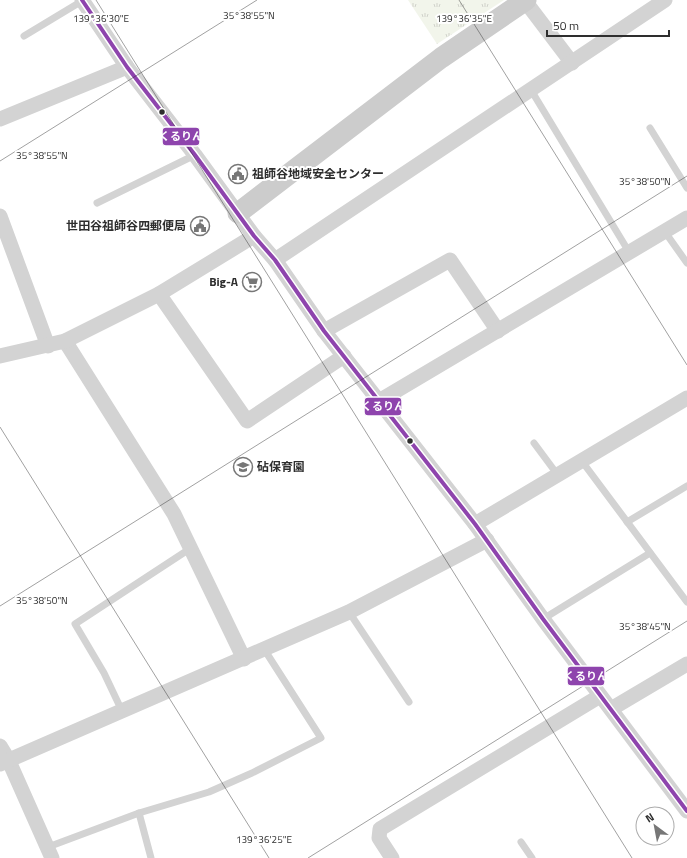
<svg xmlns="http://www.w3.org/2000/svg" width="687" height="858" viewBox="0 0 687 858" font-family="'Titillium Web','Noto Sans JP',sans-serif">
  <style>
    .grass { fill: url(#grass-tufts) }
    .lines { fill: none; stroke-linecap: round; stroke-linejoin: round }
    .lane { stroke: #d3d3d3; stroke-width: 7 }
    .street { stroke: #d3d3d3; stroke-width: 15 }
    .secondary { stroke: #ccc; stroke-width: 21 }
    .bus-1-casing { stroke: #fff; stroke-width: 7 }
    .bus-1 { stroke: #8e44ad; stroke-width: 4 }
    .ticks { fill: none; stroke: #2e2e2e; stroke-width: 1; stroke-opacity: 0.45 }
    .bus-dot { fill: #2e2e2e; stroke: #fff; stroke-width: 1.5 }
    .labels { text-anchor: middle; stroke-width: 4; stroke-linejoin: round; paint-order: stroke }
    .poi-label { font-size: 12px; font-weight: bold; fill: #2e2e2e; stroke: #fff; text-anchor: start }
    .ticks-label { font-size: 10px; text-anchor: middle; fill: #2e2e2e; stroke: #fff; stroke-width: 4; stroke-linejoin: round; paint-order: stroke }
    .line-badge { stroke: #fff; stroke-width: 1.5 }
    .badge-label { font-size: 11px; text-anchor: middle; font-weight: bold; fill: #fff }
  </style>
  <defs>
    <pattern id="grass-tufts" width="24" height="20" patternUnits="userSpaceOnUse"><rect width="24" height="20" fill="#f2f5eb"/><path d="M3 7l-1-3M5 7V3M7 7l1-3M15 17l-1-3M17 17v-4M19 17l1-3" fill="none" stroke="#d0d2ca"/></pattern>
  </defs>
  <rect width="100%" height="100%" fill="#fff"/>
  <polygon class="grass" points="408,0 504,0 437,44"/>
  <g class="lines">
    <g class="lane">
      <polyline points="24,36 82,1"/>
      <polyline points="531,90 629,252"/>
      <polyline points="650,128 687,188"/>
      <polyline points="97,203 195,155"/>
      <polyline points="665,232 687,263"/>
      <polyline points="534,443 557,474"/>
      <polyline points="581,460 687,602"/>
      <polyline points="627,522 687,486"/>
      <polyline points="349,612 409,702"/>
      <polyline points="543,619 650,553"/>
      <polyline points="122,711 104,673 75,624 191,548"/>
      <polyline points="139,813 151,858"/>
      <polyline points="521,842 532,858"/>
      <polyline points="48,847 139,813 209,792 252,773 321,738 264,649"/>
    </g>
    <g class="street">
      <polyline points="82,0 127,67 195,155 254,236 275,260 324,331 475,524 543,619 687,811"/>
      <polyline points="525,1 572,63"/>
      <polyline points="0,119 127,67"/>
      <polyline points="0,216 48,346"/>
      <polyline points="275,260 665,0"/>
      <polyline points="159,294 247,421 344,356"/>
      <polyline points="324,331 450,260 498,331"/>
      <polyline points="65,341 174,514 244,659"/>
      <polyline points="0,356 65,341 159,294 254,236"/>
      <polyline points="379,401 687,218"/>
      <polyline points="475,524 687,398"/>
      <polyline points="611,709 687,664"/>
      <polyline points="0,746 8,759 52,858"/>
      <polyline points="0,764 349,612 487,540"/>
      <polyline points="392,858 379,838 380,829 600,696"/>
    </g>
    <polyline class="secondary" points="238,213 441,58 526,0"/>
    <defs>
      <polyline id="bus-1" points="82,0 127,67 195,155 254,236 275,260 324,331 475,524 543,619 687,811"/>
    </defs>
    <use href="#bus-1" class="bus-1-casing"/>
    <use href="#bus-1" class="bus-1"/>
  </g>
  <path class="ticks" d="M 96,0 L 632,858M 459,0 L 687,365M 0,161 L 257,0M 0,427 L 269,858M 0,606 L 687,176M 308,858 L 687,621"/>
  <defs>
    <symbol id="civic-ring" viewBox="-11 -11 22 22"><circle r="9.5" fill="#fff" stroke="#777" stroke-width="1.5"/><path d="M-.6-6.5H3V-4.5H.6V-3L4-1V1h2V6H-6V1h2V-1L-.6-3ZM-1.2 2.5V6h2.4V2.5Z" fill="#777"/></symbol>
    <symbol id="supermarket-ring" viewBox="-11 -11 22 22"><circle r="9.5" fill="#fff" stroke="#777" stroke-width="1.5"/><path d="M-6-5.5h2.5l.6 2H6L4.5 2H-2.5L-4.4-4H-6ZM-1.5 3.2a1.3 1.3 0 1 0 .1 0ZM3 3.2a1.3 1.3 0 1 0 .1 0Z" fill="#777"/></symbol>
    <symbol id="school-ring" viewBox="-11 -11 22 22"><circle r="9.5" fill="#fff" stroke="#777" stroke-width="1.5"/><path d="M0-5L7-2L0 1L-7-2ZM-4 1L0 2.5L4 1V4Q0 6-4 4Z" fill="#777"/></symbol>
  </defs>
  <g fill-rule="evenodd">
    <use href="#civic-ring" x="227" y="163" width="22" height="22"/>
    <use href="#civic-ring" x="189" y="215" width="22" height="22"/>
    <use href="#supermarket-ring" x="241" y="271" width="22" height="22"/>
    <use href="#school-ring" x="232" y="456" width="22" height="22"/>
  </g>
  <g class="bus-dot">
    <circle cx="162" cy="112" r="3.5"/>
    <circle cx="410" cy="441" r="3.5"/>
  </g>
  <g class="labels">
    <g class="poi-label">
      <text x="252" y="178">祖師谷地域安全センター</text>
      <text x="186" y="230" text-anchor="end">世田谷祖師谷四郵便局</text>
      <text x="238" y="286" text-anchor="end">Big-A</text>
      <text x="257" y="471">砧保育園</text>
    </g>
  </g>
  <g class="ticks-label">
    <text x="249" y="19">35°38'55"N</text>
    <text x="101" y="22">139°36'30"E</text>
    <text x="464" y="22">139°36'35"E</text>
    <text x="42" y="159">35°38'55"N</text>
    <text x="645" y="185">35°38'50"N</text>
    <text x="42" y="604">35°38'50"N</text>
    <text x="645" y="630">35°38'45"N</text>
    <text x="264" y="843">139°36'25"E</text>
  </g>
  <g class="line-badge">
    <rect x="162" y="127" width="38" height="19" rx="4" fill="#8e44ad"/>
    <rect x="364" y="397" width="38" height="19" rx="4" fill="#8e44ad"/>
    <rect x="567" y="666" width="38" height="20" rx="4" fill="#8e44ad"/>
  </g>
  <g class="badge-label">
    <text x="181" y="140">くるりん</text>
    <text x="383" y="410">くるりん</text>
    <text x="586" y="680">くるりん</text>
  </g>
  <g transform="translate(655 826) rotate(328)"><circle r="19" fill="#ffffff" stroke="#ababab"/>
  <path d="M0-3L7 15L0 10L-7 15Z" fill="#777777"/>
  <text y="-6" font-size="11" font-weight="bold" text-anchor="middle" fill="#2e2e2e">N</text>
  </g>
  <path d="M547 30v6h122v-6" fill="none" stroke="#2e2e2e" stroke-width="2"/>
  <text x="553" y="30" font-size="12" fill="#2e2e2e" stroke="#ffffff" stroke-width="3" paint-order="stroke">50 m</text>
</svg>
